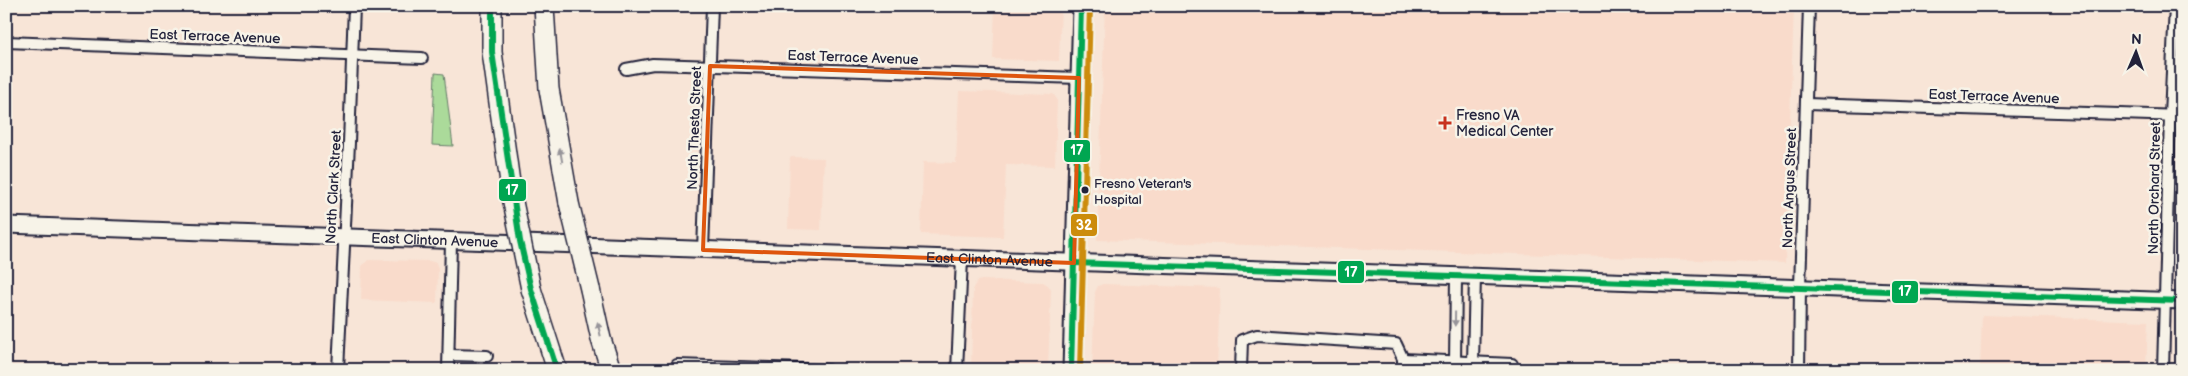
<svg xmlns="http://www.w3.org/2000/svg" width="2188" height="376" viewBox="0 0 2188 376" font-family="'Balsamiq Sans',sans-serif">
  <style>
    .built { fill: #f9dbcb }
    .green { fill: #abda9a; stroke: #667e6a }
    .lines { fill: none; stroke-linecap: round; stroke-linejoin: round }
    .street-casing { stroke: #22223b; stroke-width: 14 }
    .secondary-casing { stroke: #22223b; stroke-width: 19 }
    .highway-casing { stroke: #22223b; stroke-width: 22 }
    .street { stroke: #f7f3e8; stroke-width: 10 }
    .secondary { stroke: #f7f3e8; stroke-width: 15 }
    .highway { stroke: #f7f3e8; stroke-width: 19 }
    .highway-bridge-casing { stroke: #22223b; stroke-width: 22; stroke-linecap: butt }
    .highway-bridge { stroke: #f7f3e8; stroke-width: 19 }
    .bus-1-casing { stroke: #f7f3e8; stroke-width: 10 }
    .bus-2-casing { stroke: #f7f3e8; stroke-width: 10 }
    .bus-1 { stroke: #00a651; stroke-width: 6 }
    .bus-2 { stroke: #cc8c0c; stroke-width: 6 }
    .oneway { fill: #97959a }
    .marked { fill: none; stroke: #de560e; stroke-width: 4; stroke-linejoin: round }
    .poi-dot { fill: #c8321e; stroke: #f7f3e8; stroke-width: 2 }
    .bus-dot { fill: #22223b; stroke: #f7f3e8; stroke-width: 2 }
    .labels { text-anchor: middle; stroke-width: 5; stroke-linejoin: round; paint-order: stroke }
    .bus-label { font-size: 13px; fill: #22223b; stroke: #f7f3e8; text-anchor: start }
    .street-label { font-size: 14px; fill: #22223b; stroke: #f7f3e8 }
    .poi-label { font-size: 14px; fill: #22223b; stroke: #f7f3e8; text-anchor: start }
    .line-badge { stroke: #f7f3e8; stroke-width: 2 }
    .badge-label { font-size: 14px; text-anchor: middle; font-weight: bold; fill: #fff }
  </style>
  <rect width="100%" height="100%" fill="#f8e5d7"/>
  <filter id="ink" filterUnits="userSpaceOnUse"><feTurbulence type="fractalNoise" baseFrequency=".02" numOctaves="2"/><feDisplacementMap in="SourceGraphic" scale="10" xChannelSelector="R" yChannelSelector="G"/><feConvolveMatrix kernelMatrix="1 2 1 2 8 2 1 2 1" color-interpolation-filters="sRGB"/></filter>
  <g filter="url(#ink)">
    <g class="built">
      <polygon points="995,6 1061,6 1059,61 993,59"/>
      <polygon points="1105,6 1794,6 1785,263 1097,240"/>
      <polygon points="959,91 1053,94 1057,99 1055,166 1006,165 1003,237 921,234 923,162 956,163"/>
      <polygon points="790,157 824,158 821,230 788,229"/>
      <polygon points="368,260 430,261 436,263 438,268 437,303 361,300 362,266"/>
      <polygon points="982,280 1043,282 1048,285 1051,290 1048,370 971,370 973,288 977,281"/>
      <polygon points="1103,284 1220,288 1217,370 1092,370 1095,292 1098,286"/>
      <polygon points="1982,315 2148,321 2146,370 1980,370"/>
    </g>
    <polygon class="green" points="435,73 444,74 453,146 432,145"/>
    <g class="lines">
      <defs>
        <g id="street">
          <polyline points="6,42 422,58"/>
          <polyline points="626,69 653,64 1079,78"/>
          <polyline points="1806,104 2182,116"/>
          <polyline points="703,250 712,6"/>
          <polyline points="449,355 487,356"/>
          <polyline points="1455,363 1456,276"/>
          <polyline points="1473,363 1475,276"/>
          <polyline points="338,370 349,143 354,6"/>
          <polyline points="448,370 451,241"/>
          <polyline points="679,370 677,365 828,370"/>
          <polyline points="957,370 962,259"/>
          <polyline points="1241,370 1242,340 1257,335 1396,344 1403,359"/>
          <polyline points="1403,370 1403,359 1512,364 1512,370"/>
          <polyline points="1799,370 1800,287 1809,6"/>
          <polyline points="2163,370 2170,116 2175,6"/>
        </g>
        <g id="secondary">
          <path id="s1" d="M 6,225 L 2182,301"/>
          <polyline points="1071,370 1081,6"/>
        </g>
        <g id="highway">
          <polyline points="492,6 492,52 512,197"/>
          <polyline points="544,6 549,89 569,203"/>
          <polyline points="531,289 557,370"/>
          <polyline points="590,289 601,339 611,370"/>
        </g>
      </defs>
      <use href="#street" class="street-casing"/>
      <use href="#secondary" class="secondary-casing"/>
      <use href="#highway" class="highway-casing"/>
      <use href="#street" class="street"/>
      <use href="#secondary" class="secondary"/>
      <use href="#highway" class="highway"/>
      <defs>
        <g id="highway-bridge">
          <polyline points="512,197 531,289"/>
          <polyline points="569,203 590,289"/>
        </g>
      </defs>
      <use href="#highway-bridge" class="highway-bridge-casing"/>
      <use href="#highway-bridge" class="highway-bridge"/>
      <defs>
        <g id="bus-1">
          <polyline points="492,6 492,52 520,241 531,289 557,370"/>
          <polyline points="1074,263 2182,301"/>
          <polyline points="1071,370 1081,6"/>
        </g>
        <polyline id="bus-2" points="1080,370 1090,6"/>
      </defs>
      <use href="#bus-1" class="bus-1-casing"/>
      <use href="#bus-2" class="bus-2-casing"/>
      <use href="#bus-1" class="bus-1"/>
      <use href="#bus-2" class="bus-2"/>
    </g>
    <defs><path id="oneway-solid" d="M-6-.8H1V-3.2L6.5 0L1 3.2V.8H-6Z" transform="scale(1.25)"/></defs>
    <g class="oneway">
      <use href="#oneway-solid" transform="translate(561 155) rotate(-100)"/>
      <use href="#oneway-solid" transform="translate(1455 319) rotate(91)"/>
      <use href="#oneway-solid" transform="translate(599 329) rotate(-103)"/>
    </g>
  </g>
  <path class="marked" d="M 710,66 L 1079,78 L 1074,263 L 703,250 Z"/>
  <path class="poi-dot" d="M1442.5 115.5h5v5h5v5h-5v5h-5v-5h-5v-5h5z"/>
  <circle class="bus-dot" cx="1085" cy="190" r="4.5"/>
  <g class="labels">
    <g class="bus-label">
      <text x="1094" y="188">Fresno Veteran's<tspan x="1094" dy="16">Hospital</tspan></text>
    </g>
    <g class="street-label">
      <text transform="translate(215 36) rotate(2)" y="5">East Terrace Avenue</text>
      <text transform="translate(853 57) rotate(2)" y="5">East Terrace Avenue</text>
      <text transform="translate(1994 96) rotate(2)" y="5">East Terrace Avenue</text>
      <text transform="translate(694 128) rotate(-88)" y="5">North Thesta Street</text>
      <text transform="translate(333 187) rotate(-87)" y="5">North Clark Street</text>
      <text transform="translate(1789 188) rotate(-88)" y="5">North Angus Street</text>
      <text transform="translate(2154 188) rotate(-89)" y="5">North Orchard Street</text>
      <text dy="5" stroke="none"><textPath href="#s1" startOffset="429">East Clinton Avenue</textPath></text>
      <text dy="5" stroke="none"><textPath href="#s1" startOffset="984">East Clinton Avenue</textPath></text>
    </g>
    <g class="poi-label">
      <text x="1456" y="120">Fresno VA<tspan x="1456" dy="16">Medical Center</tspan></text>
    </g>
  </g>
  <g class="line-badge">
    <rect x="1063" y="139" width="28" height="24" rx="5" fill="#00a651"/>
    <rect x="498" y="178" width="29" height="24" rx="5" fill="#00a651"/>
    <rect x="1070" y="213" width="28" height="24" rx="5" fill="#cc8c0c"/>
    <rect x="1337" y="260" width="28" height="24" rx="5" fill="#00a651"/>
    <rect x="1891" y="280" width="28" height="24" rx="5" fill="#00a651"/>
  </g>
  <g class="badge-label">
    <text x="1077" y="155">17</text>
    <text x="512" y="195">17</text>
    <text x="1084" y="230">32</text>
    <text x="1351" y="277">17</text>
    <text x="1905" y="296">17</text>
  </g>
  <rect width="2188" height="376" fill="none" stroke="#f7f3e8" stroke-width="25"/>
  <rect x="12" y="12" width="2163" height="351" fill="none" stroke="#22223b" stroke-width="2" filter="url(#ink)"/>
  <g transform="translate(2136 52) rotate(2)" stroke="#f7f3e8" stroke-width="4" paint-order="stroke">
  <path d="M0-4L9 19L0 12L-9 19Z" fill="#22223b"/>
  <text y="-8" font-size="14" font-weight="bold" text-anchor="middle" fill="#22223b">N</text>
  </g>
</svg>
